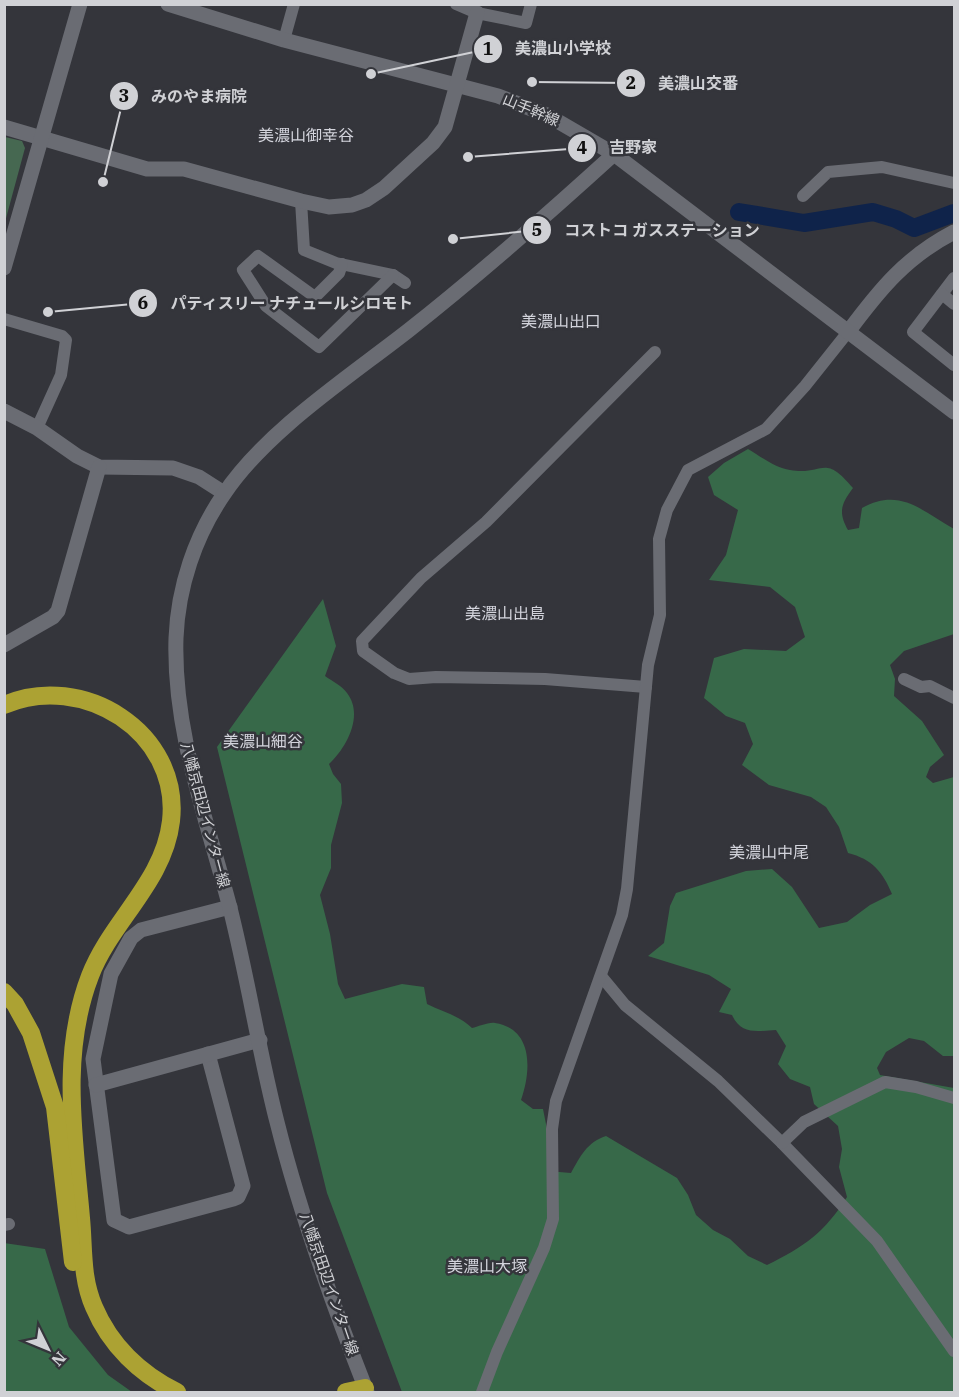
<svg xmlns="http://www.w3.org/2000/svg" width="959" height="1397" viewBox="0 0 959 1397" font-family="'IBM Plex Serif','Noto Sans JP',serif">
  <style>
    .green { fill: #466851 }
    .forest { fill: #376949 }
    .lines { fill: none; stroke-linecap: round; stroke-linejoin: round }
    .river { stroke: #0f234a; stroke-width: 18 }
    .minor { stroke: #6a6c73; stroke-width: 12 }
    .tertiary { stroke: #6a6c73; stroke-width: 15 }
    .secondary { stroke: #6a6c73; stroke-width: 15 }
    .motorway { stroke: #aca233; stroke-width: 18 }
    .labels { text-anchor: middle; stroke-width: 5; stroke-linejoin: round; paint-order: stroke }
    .street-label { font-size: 15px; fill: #d0d1d5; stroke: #34353b }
    .neighbourhood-label { font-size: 16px; fill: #d3d4dc; stroke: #34353b }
    .leader { fill: none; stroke: #d0d1d5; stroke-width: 2 }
    .callout-dot { fill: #d0d1d5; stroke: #34353b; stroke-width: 2 }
    .mark-label { font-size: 18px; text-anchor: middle; font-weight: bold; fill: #111 }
    .callout-label { font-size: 16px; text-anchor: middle; font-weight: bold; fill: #d0d1d5; stroke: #34353b; stroke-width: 5; stroke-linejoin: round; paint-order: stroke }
  </style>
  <rect width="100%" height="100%" fill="#34353b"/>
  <polygon class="green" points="5,137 22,141 25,148 5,222"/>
  <g class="forest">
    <path d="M 748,449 C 760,456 775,468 790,470 C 824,476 823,452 853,488 C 841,504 838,512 848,530 L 859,528 L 862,508 C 900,487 922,511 954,529 L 954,634 L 904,651 L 890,665 L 895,679 L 894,696 L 922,721 L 944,755 L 930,767 L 926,777 L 933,783 L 954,777 L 954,1056 L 943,1056 L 924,1041 L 909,1038 L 886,1052 L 877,1068 L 880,1075 L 954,1088 L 954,1392 L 402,1392 L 327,1193 L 217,747 L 323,599 L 336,646 L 325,676 C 332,681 342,686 347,693 C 364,715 347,747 329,764 L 333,774 L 341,784 L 342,803 L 331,845 L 331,868 L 320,895 L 330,934 L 338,984 L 345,999 L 402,984 L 424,987 L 427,1004 C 443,1012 460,1016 472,1028 C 478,1027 488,1022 495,1023 C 534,1029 531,1072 521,1100 L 533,1109 L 543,1109 L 547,1129 L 547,1171 L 571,1173 C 580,1157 587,1142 606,1136 L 677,1178 L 688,1195 L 696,1215 L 713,1230 L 730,1239 L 748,1256 L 767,1265 C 804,1247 825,1232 847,1197 L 839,1167 L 842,1149 L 838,1126 L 814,1104 L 810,1087 L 790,1079 L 778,1064 L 786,1046 L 776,1030 C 757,1031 741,1035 732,1015 L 719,1012 L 731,989 L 709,975 L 648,956 L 664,943 L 670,906 L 676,893 L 746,871 L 772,869 L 792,887 L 819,928 L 847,922 L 870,905 L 892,894 C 883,872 872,859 848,853 L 839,827 L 826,807 L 811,797 L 769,785 L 742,765 L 753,744 L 745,723 L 726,716 L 704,698 L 714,658 L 744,649 L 786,651 L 805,637 L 795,607 L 770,587 L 709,580 L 726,555 L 738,510 L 714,495 L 708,477 L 724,463 Z"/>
    <polygon points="4,1243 45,1249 69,1327 108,1375 132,1392 5,1392"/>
  </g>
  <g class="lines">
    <polyline class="river" points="739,212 804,223 873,212 896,219 914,228 954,213"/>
    <g class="minor">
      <polyline points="456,4 477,13 526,23 531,4"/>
      <polyline points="284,40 294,4"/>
      <polyline points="803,196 828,172 882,167 954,183"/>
      <polyline points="301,201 304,250 336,263 393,275 405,283"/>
      <polyline points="342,264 339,273 315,297 258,256 243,270 266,306 319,347 393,275"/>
      <polyline points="954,278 913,332 954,365"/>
      <polyline points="942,294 954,304"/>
      <polyline points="4,319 62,336 66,340 61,375 37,428"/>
      <polyline points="904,679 921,687 930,686 954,698"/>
      <polyline points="646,687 545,679 436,677 409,679 394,673 363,651 362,641 421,578 486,522 655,352"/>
      <polyline points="601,976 625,1005 718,1081 782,1143 877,1241 954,1351"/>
      <polyline points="782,1143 804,1122 885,1082 916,1087 954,1098"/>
      <polyline points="4,1225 9,1224"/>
      <polyline points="482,1392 497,1352 544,1248 553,1219 552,1129 556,1101 622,915 627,889 648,665 660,615 659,539 667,510 688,470 766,429 805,386 848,332"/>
    </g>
    <g class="tertiary">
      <polyline points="168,4 284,40 498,96 547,115 614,154"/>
      <polyline points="4,127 147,169 184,169 301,201 329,207 352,205 366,200 384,188 433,143 445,127 477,13"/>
      <polyline points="4,268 80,4"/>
      <path d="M 848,332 C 880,289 906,257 954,232"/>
      <polyline points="4,411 37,428 77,456 99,467 173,468 199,477 224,493"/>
      <polyline points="4,645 53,617 58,611 99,467"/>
      <polyline points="208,1054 243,1186 238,1197 233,1199 129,1227 114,1220 93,1059 111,974 131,938 141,930 230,907"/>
      <polyline points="96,1085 260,1040"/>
    </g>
    <path class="secondary" d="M 367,1392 C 334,1308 299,1210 277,1122 C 259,1052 248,979 230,908 C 207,819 173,732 176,638 C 178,587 195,536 224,494 C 266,431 349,377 409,330 C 480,274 547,215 614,154 L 954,412"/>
    <g class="motorway">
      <path d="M 4,705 C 82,671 181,732 171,821 C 164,882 111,921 90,976 C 60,1054 74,1137 81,1218 C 84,1249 81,1277 94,1307 C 110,1345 140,1374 177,1392"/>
      <polyline points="4,992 15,1004 31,1033 55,1107 73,1262"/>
      <polyline points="346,1392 365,1388"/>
    </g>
  </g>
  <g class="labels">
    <g class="street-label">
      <text transform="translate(531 110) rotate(23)" y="5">山手幹線</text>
      <text transform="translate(205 815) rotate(75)" y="5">八幡京田辺インター線</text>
      <text transform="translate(329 1284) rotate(71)" y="5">八幡京田辺インター線</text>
    </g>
    <g class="neighbourhood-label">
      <text x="306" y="141">美濃山御幸谷</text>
      <text x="561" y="327">美濃山出口</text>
      <text x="505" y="619">美濃山出島</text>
      <text x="263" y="747">美濃山細谷</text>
      <text x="769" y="858">美濃山中尾</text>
      <text x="487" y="1272">美濃山大塚</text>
    </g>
  </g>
  <path class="leader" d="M371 74L488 49M532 82L631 83M103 182L124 96M468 157L582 148M453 239L537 230M48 312L143 303"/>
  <g class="callout-dot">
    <circle cx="371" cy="74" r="6"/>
    <circle cx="532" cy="82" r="6"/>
    <circle cx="103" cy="182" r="6"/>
    <circle cx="468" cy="157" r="6"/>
    <circle cx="453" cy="239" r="6"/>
    <circle cx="48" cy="312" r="6"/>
    <circle cx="488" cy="49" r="15"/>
    <circle cx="631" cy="83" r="15"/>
    <circle cx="124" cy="96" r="15"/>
    <circle cx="582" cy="148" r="15"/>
    <circle cx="537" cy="230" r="15"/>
    <circle cx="143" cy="303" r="15"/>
  </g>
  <g class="mark-label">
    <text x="488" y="55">1</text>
    <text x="631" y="89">2</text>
    <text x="124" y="102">3</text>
    <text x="582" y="154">4</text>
    <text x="537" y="236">5</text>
    <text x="143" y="309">6</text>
  </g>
  <g class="callout-label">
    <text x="563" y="54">美濃山小学校</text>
    <text x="698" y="89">美濃山交番</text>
    <text x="199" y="102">みのやま病院</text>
    <text x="633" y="153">吉野家</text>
    <text x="662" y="236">コストコ ガスステーション</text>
    <text x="292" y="309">パティスリー ナチュールシロモト</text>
  </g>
  <rect width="959" height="1397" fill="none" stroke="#d0d1d5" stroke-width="12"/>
  <g transform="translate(48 1349) rotate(133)" stroke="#34353b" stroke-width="4.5" paint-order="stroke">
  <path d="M0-4.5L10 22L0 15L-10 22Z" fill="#d0d1d5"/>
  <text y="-9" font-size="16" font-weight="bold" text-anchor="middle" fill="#d0d1d5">N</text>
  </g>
</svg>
